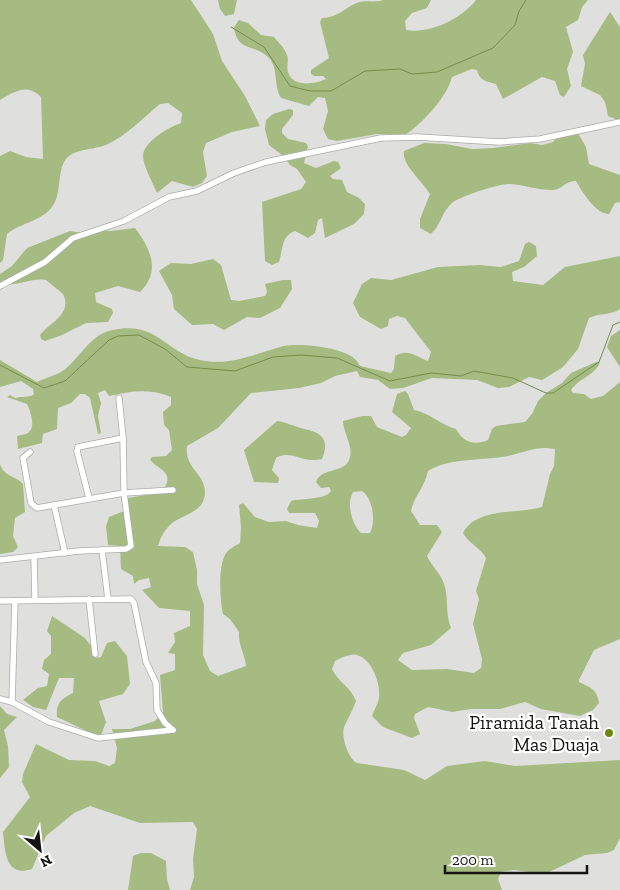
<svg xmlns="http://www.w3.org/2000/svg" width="620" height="890" viewBox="0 0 620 890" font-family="'Zilla Slab',serif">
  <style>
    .green { fill: #a5bb81; fill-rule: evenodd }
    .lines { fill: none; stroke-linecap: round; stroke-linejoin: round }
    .stream { stroke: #758d4a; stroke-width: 1 }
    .street-casing { stroke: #abaca9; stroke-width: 7 }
    .street { stroke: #fff; stroke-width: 5.5 }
    .poi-dot { fill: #688a0d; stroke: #fff; stroke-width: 2 }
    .labels { text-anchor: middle; stroke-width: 4.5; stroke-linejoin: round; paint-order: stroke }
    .poi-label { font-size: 19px; fill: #141413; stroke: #fff; text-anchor: end }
  </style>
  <rect width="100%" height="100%" fill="#dfe0dd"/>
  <g class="green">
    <path d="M 0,0 L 191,0 L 213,34 L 222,61 L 245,96 L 260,126 L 232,132 L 206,143 L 203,152 L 207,176 L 202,183 L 193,187 L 172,181 L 157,193 C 153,183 143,166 143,156 C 143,142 169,127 181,123 L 182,113 L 168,103 L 160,104 C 143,118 127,135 108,144 C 96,150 78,148 68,157 C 56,167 63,193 52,207 C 42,221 20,223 7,234 L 3,260 L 0,263 L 0,156 L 10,151 L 26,157 L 43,159 L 41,97 C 27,83 15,91 0,100 Z"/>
    <polygon points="218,0 237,0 234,14 225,16 220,9"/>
    <path d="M 383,0 L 431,0 L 427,8 L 412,13 L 405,21 L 406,30 C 430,34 461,19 476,0 L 588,0 L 582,7 L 578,20 L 566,27 L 573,52 L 567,69 L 571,86 L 564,97 L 560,95 L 555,81 L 542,77 L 503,99 L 496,84 C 485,81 480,81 477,70 L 472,69 L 452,77 C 447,97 422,124 405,135 L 377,134 L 337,141 L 328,139 L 323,129 L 328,111 L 325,98 L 318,97 L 309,106 L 281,98 C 273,85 279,69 269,58 C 255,43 237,53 234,27 L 239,20 L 248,23 L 261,35 L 274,37 C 278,42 284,47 286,53 C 290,59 286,65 288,72 C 293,88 315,84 326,79 L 323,76 L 314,76 L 311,74 L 311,70 L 329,58 L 320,22 L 322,18 C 337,18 346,7 359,2 C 367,0 375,3 383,0 Z"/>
    <polygon points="610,12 620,27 620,121 608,116 605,102 600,95 581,86 585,64 583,55"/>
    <path d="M 289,109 L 293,110 L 293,115 L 282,129 L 282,133 L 288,139 L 306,143 L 308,146 L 304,163 L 316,168 L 334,161 L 338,162 L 341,168 L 330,176 L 333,179 L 342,180 L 347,192 L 359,198 L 365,204 L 364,214 L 354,224 L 325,238 L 322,218 L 318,220 L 315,233 L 308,238 L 295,231 C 281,236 283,250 279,262 L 272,265 L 265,261 L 262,202 L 301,189 L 306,182 L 297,169 L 290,165 L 282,155 L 269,145 L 265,129 L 266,120 L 273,114 Z"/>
    <path d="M 578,133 L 586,147 L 589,164 L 620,175 L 620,202 L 615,203 L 609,214 C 596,214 582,192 576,181 C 567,180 561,190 552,190 C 537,190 524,185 510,184 C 500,183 458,197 452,203 C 441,213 441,225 431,234 L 420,228 L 420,219 L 430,194 C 423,182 401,164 404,151 L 424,143 L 446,144 L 472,149 L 493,148 L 530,143 L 542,145 L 553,142 L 559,135 Z"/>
    <path d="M 135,228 C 151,249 161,272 140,292 L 118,286 L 95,293 L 96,302 L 112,309 L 113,313 L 108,322 L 86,323 L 62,335 L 45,341 L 41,339 L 40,335 C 49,323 73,314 63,294 L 46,280 C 29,277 15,289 0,282 L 0,274 L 12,266 L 27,248 L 70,231 L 82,233 L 95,229 L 110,231 Z"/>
    <path d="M 529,242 L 536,246 L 537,256 L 524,267 L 512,272 L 513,281 L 543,285 L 565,267 L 620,256 L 620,309 C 612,315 599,313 589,318 L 578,349 L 563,367 L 542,380 L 529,377 L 509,387 L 498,388 L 477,380 L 432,378 L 403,388 L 390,389 L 378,380 L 360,377 L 357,371 L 335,376 L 321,383 L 299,388 L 251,393 L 218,428 L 187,446 C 184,468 205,473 205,492 C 205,514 180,514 169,526 C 163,532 160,539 158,546 L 185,547 L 193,552 L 197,570 L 197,584 L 204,605 L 203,655 L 210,671 L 218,676 L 246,666 C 245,654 238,645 239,632 L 230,619 L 223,614 C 220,601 218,567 225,555 C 228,549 235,546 240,543 L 241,527 L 239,505 L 243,503 L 255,517 L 269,522 L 286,521 L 298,525 L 317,528 L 319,521 L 315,513 L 289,513 L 287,509 L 291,501 C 303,498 325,500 331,491 L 329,487 L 321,488 L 316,482 C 321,468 341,473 348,462 C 356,450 343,433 343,421 L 362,416 L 371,416 L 377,427 L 402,437 L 406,435 L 411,428 L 392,412 L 397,394 L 405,391 L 408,394 L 414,410 C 430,413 441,425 456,429 C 463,442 474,446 488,440 L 492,429 L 496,426 L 525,422 L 532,414 L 538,401 L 546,393 L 562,383 L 571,373 L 596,362 L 600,362 C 595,376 579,378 571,390 L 573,393 L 584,394 L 591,399 L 603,396 L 620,382 L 620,639 L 594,650 L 579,680 L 579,682 C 591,688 597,689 599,703 L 593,710 L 580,716 L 541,709 L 525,702 L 500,709 L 471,709 L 452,712 L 428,707 L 415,714 L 414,718 L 420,734 L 412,738 L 383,727 L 372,716 C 374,710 378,704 379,698 C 381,684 372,659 357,655 C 351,653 341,658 335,661 L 332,669 C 338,682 351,687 356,701 C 353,710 348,718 344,727 C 341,736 348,759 357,763 L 404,770 L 425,780 L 447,766 L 485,761 L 515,766 L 620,760 L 620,838 L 614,850 L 607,853 L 585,855 L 545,874 L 514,870 L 501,872 L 498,879 L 502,890 L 190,890 L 194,877 L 193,859 L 197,829 L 193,822 L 140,823 L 90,806 L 74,813 L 46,836 L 32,869 C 5,878 5,850 3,832 L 30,797 L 22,782 L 23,774 L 36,744 L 69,760 L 95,761 L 109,766 L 115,763 L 117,748 L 112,729 L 130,729 L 155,721 L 163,712 L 160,675 L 175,670 L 175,654 L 168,653 L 175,642 L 174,633 L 190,626 L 190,611 L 159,608 L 142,590 L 151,587 L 149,578 L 139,580 L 134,584 L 133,576 L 121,569 L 120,546 L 108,545 L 106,526 L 109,517 L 124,511 L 128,498 L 162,492 C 176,472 160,471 150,460 L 152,457 L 166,456 L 172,450 L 169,430 L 164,425 L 163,412 L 171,405 L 171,397 C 150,388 130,391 109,396 L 105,390 L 98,393 L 101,403 L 98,416 L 101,433 L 98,434 L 90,398 L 85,394 L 80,394 L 71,403 L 58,408 L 57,429 L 43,434 L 42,443 L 18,449 L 17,436 C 20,435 26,435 29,432 C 36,427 30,410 27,404 L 7,397 L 10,395 L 15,398 C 21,396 30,398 34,394 L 33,389 L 21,381 L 0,387 L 0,360 L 37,382 C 45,378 57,375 64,370 C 81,357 90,334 113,330 C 160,320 167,357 206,361 C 232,365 255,354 280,347 C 296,342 344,347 356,360 C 358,362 359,365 360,366 L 391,373 L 394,369 L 395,356 C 409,348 416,357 428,361 L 431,352 L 405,318 L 397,316 L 389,319 L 388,326 L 381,329 L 360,317 L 353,303 L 362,284 L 371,278 L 391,280 L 438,267 L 479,265 L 501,267 L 519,261 L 525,244 ZM 546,448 L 555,449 L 554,466 L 550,474 L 542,507 C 519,514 476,507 463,533 C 469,544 480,547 486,558 L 476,591 L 479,599 L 473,624 L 482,659 L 481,668 L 474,673 L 447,669 L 412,670 L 398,660 L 403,653 L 431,645 L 451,628 C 445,614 449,598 444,584 C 441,573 431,566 427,556 L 442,532 L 437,525 L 420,525 L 411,511 C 414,496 424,489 428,471 C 451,457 482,461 508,456 C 521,453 532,448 546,448 ZM 362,491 C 373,498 376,522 370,533 L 361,533 C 352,524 346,504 353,492 Z"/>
    <polygon points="213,259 221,265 231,300 239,301 265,296 267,292 265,284 283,280 291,280 292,289 280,308 260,318 247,317 224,330 213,324 192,325 174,309 172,295 159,271 171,263 191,264"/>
    <polygon points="620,330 620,367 607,347 611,336"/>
    <path d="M 277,421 C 287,422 295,427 304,429 C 322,432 330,440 322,459 C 302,464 291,449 276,458 L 272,470 L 279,478 L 278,483 L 254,482 L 244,450 Z"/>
    <path d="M 0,464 C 4,477 15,475 23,484 L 25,512 L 15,518 L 13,536 L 18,547 L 13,552 L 0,554 Z"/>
    <path d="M 52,616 L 85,638 L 92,647 L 95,658 L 101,657 L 107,643 L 115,641 L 127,656 L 130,684 L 123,694 L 99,701 L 106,722 L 101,735 L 91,733 L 57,717 C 56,703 61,699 73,693 L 74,678 L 59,678 L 46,710 L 33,707 L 23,700 L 38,688 L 47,686 L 49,674 L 42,669 L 44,660 L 51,654 L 51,636 L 47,631 Z"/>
    <polygon points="0,706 7,714 17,717 4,730 8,746 9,767 0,778"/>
    <polygon points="141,853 151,853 166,861 167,879 170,890 128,890 133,856"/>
  </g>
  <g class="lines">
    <g class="stream">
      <polyline points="231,27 264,47 290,86 310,91 331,91 365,71 400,69 412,74 437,72 493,48 515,25 519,11 526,0"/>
      <polyline points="0,365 44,388 65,381 109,340 118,336 139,335 165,349 187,367 235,371 273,357 301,355 337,358 390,381 431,373 461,376 474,371 513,378 546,393 553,393 599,362 613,325 620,322"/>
    </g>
    <defs>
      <g id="street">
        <polyline points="0,286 45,262 73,238 124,221 169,197 197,191 234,173 266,162 381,138 418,137 499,142 540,139 620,122"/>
        <polyline points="30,452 23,458 31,503 37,508 124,493 173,490"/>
        <polyline points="89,498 77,451 78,447 123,438"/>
        <polyline points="54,505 65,553"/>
        <polyline points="102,550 108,599"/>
        <polyline points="34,557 35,600"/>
        <polyline points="0,560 79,551 126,549 131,546 124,493 123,438 119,398"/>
        <polyline points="89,599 95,654"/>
        <polyline points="0,601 131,599 134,603 146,662 156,683 157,710 165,723 173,730"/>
        <polyline points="0,699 12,702 49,722 98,738 173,730"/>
        <polyline points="12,702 15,601"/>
      </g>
    </defs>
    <use href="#street" class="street-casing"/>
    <use href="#street" class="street"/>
  </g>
  <circle class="poi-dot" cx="609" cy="733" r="5"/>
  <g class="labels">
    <g class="poi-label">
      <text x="599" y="729">Piramida Tanah<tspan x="599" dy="22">Mas Duaja</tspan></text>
    </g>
  </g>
  <g transform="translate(40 850) rotate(152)" stroke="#ffffff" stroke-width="4" paint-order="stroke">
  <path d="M0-4L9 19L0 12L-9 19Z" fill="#141413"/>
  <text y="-8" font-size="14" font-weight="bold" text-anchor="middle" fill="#141413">N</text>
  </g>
  <path d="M445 865v8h142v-8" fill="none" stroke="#141413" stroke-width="2.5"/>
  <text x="452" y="865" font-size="15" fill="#141413" stroke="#ffffff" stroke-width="4" paint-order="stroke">200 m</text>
</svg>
